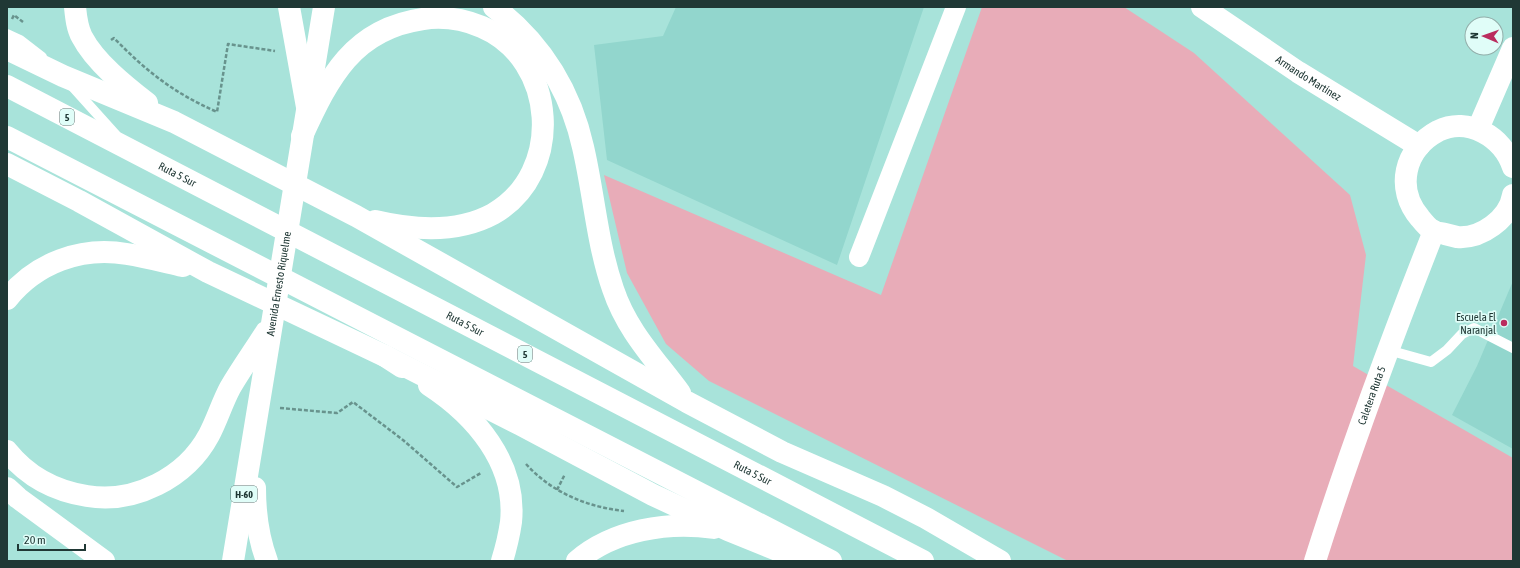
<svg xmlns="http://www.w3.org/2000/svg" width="1520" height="568" viewBox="0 0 1520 568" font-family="'Asap Condensed',sans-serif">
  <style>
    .built { fill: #92d6cd }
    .green { fill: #e8acb8 }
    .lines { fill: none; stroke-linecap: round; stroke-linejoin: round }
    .path { stroke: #68938d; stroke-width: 2.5; stroke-dasharray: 4 2; stroke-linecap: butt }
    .service { stroke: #fff; stroke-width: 10 }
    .minor { stroke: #fff; stroke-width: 20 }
    .tertiary { stroke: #fff; stroke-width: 22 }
    .secondary { stroke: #fff; stroke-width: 22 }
    .primary { stroke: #fff; stroke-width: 22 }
    .motorway { stroke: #fff; stroke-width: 22 }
    .poi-dot { fill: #ba2c5e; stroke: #e0fdf8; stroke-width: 1.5 }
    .labels { text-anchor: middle; stroke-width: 3.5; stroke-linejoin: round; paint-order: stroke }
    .shield { fill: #e0fdf8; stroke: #5a7370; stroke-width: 1 }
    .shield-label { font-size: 10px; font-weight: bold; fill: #203835 }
    .street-label { font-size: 11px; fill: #203835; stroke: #e0fdf8 }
    .poi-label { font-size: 11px; fill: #203835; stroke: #e0fdf8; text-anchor: end }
  </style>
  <rect width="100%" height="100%" fill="#a8e3da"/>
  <g class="built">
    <polygon points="676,7 924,7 837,265 607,160 594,45 663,36"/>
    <polygon points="1513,281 1513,449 1452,415 1477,366"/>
  </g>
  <polygon class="green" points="982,7 1124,7 1194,53 1350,195 1366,255 1353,366 1513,458 1513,561 1068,561 709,381 666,344 627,273 604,175 881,295"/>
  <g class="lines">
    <g class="path">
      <polyline points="12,19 14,15 23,22"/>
      <path d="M 111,40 L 114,38 C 147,72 174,93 217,112 L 228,44 L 275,51"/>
      <polyline points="280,408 337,413 353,402 403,440 457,487 481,473"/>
      <path d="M 526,464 C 551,492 587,507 624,511"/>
      <polyline points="557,490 565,474"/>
    </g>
    <g class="service">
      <polyline points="7,34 20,40 42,57"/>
      <polyline points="71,85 116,135"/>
      <polyline points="1388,350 1431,362 1447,350 1462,334 1474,328 1513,348"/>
    </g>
    <polyline class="minor" points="859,257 956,7"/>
    <path class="tertiary" id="s1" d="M 1315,561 C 1350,450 1391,340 1434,231"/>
    <g class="secondary">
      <path id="s2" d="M 1202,7 L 1298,72 L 1419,146"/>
      <polyline points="1478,129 1513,48"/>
      <path d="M 1513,167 C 1503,137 1468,116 1438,131 C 1404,149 1395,189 1420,218 C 1424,223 1428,228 1433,231 C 1436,233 1441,233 1445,234 C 1449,235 1453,236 1457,237 C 1481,239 1509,219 1513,195"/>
    </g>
    <g class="primary">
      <polyline points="7,164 79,201 208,272 385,356 402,367"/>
      <path d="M 7,299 C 36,263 81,246 127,254 C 146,257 165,262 183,266"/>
      <path d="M 429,385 C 475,415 517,463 511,522 C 509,536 506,548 502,561"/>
      <path d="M 7,451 C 27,476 55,491 87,496 C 134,504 186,478 209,435 C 217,420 222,403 230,388 C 241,369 254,351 266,332"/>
      <polyline points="7,488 18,498 104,561"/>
      <path d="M 255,488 C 255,513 258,537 267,561"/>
      <path id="s3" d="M 233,561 L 324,7"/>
    </g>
    <g class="motorway">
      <path d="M 75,7 C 76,17 77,28 82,37 C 95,62 125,86 147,103"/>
      <polyline points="289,7 307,107"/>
      <path d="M 494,7 C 541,43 570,89 583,147 C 594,194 597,243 613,289 C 627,331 655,359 680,393"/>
      <polyline points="7,49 63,76 174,122 356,216 687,402 782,452 883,496 926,518 1000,561"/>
      <path id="s4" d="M 7,86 L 923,561"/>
      <path d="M 302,136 C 329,77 353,29 423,19 C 443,16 463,19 482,27 C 557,59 565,173 493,214 C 458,233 413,230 375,221"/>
      <polyline points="7,137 831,561"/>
      <polyline points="385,356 521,425 653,495 728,530 797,558"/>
      <path d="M 577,561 C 613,530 668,521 714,528"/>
    </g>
  </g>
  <circle class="poi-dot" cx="1504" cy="323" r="4"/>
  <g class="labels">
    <g class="shield">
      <rect x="60" y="109" width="14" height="16" rx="3"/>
      <rect x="518" y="346" width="14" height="16" rx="3"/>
      <rect x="231" y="486" width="26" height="16" rx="3"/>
    </g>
    <g class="shield-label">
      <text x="67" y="121">5</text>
      <text x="525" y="358">5</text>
      <text x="244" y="498">H-60</text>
    </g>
    <g class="street-label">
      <text dy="4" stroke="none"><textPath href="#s2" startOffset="128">Armando Martínez</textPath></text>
      <text dy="4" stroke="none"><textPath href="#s4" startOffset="192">Ruta 5 Sur</textPath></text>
      <text dy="4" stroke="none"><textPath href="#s3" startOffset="281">Avenida Ernesto Riquelme</textPath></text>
      <text dy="4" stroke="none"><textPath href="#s4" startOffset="516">Ruta 5 Sur</textPath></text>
      <text dy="4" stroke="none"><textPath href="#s1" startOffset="175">Caletera Ruta 5</textPath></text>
      <text dy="4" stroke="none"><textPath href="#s4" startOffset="840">Ruta 5 Sur</textPath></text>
    </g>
    <g class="poi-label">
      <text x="1496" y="321">Escuela El<tspan x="1496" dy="13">Naranjal</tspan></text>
    </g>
  </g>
  <rect width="1520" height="568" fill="none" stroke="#203835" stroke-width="16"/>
  <g transform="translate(1484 36) rotate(272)"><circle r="19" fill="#e0fdf8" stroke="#93aeaa"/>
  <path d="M0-3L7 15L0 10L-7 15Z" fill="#ba2c5e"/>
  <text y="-6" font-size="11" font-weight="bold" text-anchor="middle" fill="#203835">N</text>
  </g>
  <path d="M18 544v6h67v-6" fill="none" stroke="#203835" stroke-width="2"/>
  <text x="24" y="544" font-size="12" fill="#203835" stroke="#e0fdf8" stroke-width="3" paint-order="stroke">20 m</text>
</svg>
